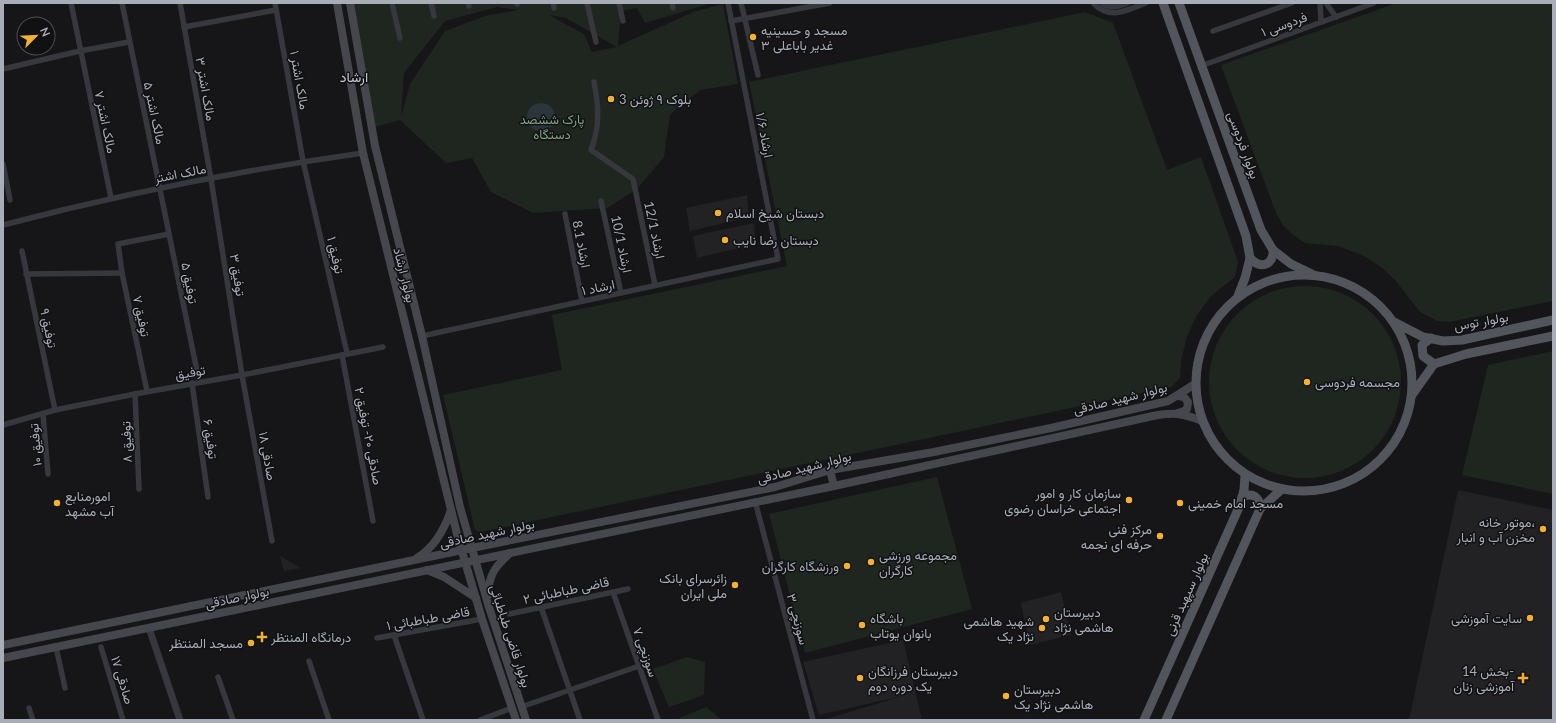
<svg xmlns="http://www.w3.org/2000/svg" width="1556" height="723" viewBox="0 0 1556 723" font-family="Lato,Vazirmatn,sans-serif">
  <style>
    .built { fill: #222225 }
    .green { fill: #1e261f; fill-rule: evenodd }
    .water { fill: #2c353c }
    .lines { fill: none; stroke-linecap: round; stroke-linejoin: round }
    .minor { stroke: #37383d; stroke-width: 5.5 }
    .tertiary { stroke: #37383d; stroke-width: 7 }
    .secondary { stroke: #45474d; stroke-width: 8 }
    .primary { stroke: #53555c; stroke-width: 9 }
    .poi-dot { fill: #f2b134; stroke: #111113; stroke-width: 1.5 }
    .labels { text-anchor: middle; stroke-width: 3; stroke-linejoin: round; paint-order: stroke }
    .street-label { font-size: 13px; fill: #a8adb8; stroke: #111113 }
    .poi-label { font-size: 13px; fill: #a8adb8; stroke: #111113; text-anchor: start }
    .park-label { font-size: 13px; fill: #7fa381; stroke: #111113 }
    .neighbourhood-label { font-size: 14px; fill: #c9ccd4; stroke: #111113 }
  </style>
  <rect width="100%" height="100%" fill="#161618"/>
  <g class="built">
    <polygon points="747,195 749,217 690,231 686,208"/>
    <polygon points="754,223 756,244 697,258 693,236"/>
    <polygon points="1458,490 1553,510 1553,720 1409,720"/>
    <polygon points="280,556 301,568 284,571"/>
    <polygon points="1061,592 1071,635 1030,645 1021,603"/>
    <polygon points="903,640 922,720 823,720 906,695 819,715 803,662"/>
  </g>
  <g class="green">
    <path d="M 350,3 L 712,3 L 645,23 L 637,8 L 621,11 L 618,46 L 693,12 L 723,4 L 738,84 L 700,90 L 670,115 L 664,157 L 637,189 L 607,208 L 533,213 L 491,192 L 472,158 L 446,163 L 400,120 L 371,128 ZM 497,7 L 518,10 L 485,16 L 445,31 L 410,84 L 401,117 L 404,73 L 445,21 ZM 549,15 L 566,18 L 617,47 L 592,52 L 584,34 Z"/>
    <polygon points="1397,3 1553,3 1553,301 1449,322 1437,321 1420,312 1396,281 1380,266 1362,255 1338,246 1305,243 1292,234 1283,225 1276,213 1221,65"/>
    <polygon points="1085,12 1113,23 1167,170 1201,157 1238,262 1235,277 1211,296 1197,315 1187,336 1181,361 1180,378 1171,387 481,532 475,530 443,395 562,370 552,315 787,266 749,82"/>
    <circle cx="1305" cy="382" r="96"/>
    <polygon points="1553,351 1553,494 1462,475 1488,365"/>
    <polygon points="937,477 972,609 805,653 769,514"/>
    <polygon points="687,657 705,662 704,695 669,707 653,669"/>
    <polygon points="706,707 722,720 675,720"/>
  </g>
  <circle class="water" cx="541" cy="117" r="14"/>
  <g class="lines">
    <g class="minor">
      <polyline points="71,3 111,198"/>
      <polyline points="122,3 199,381"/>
      <polyline points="180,3 211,179 242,375 272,541"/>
      <polyline points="275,3 303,161 347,353"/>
      <polyline points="392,3 400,38"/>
      <polyline points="431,3 434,16"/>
      <polyline points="468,3 469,6"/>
      <polyline points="516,3 517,4"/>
      <polyline points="553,3 554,8"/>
      <polyline points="587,3 596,42"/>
      <polyline points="619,3 623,21"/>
      <polyline points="672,3 673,8"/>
      <polyline points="741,3 758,75"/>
      <path d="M 1093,3 C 1111,21 1126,10 1146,3"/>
      <path d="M 1102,3 C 1111,10 1119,6 1128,3"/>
      <polyline points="1320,3 1321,22"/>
      <polyline points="1326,3 1336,17"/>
      <polyline points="731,21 830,3"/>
      <polyline points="184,27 276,10"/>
      <polyline points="1213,31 1292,3"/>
      <polyline points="1201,66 1374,3"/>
      <polyline points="3,69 80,51 129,42"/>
      <path d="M 594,82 C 599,108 600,126 591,150 L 633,179 L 655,285"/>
      <polyline points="3,164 10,200"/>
      <polyline points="601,201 621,293"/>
      <polyline points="565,214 582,301"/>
      <path d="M 3,225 C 121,194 242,170 363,153"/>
      <polyline points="22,251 55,410"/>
      <polyline points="26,274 122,273"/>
      <polyline points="422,336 778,259 728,3"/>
      <polyline points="342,355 373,521"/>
      <polyline points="192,383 208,497"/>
      <polyline points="147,391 122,273 118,244 169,234"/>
      <polyline points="135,394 139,489"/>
      <polyline points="43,414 48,474"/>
      <polyline points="3,425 55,410 135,394 242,375 383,347"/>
      <polyline points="755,501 813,720"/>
      <polyline points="613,592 658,720"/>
      <polyline points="541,607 580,720"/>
      <polyline points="509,614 628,589"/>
      <polyline points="394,635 423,720"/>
      <polyline points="377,638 482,619"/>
      <polyline points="56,647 65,688"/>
      <polyline points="101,647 123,720"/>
      <polyline points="309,661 329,720"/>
      <polyline points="218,677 233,720"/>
      <polyline points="521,707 639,666"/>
      <polyline points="29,708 33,720"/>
      <polyline points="480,720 512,708"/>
    </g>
    <polyline class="tertiary" points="149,628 180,720"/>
    <g class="secondary">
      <polyline points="337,3 363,153 458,538 482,619 516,720"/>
      <polyline points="350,3 375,146 422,336 460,507 488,604 526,720"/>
      <polyline points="1178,413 1184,411 1187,409 1188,402 1184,397 1178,396"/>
      <polyline points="830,470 834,486"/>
      <path d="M 417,558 C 435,547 445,528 451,510"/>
      <polyline points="427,570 444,577 476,598"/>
      <path d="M 488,595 C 489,574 495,567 510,553"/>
      <polyline points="3,645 472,548 775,487 830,470 934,452 1051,428 1168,401 1195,384"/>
      <path d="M 3,658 L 834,486 L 1153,416 C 1174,412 1182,413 1202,421"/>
    </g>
    <g class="primary">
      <polyline points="1163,3 1246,236 1250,258 1245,278 1238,296"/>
      <polyline points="1179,3 1261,230 1273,250 1291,264 1312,274"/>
      <path d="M 1250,258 C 1260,270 1274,265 1273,250"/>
      <circle cx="1304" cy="383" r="108"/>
      <polyline points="1394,322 1423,337 1443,341 1462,340 1553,320"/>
      <polyline points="1431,338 1422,345 1423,356 1434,364"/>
      <polyline points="1412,395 1434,364 1466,354 1553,336"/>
      <path d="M 1242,497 C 1253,492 1260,497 1260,509"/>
      <polyline points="1144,720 1240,505 1244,490 1245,476"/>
      <polyline points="1166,720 1260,509 1282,489"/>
    </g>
  </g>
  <g class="poi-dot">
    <circle cx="753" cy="37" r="4"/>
    <circle cx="611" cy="99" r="4"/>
    <circle cx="718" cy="213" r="4"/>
    <circle cx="725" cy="240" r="4"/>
    <circle cx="1307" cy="382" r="4"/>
    <circle cx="1129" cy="500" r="4"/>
    <circle cx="57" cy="503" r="4"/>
    <circle cx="1180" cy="503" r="4"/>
    <circle cx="1543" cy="529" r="4"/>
    <circle cx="1160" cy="536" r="4"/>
    <circle cx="871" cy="562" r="4"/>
    <circle cx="847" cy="566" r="4"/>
    <circle cx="735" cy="585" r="4"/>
    <circle cx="1530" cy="618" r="4"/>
    <circle cx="1046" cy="619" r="4"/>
    <circle cx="862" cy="625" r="4"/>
    <circle cx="1042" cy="628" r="4"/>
    <path d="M260 631h4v4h4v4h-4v4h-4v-4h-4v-4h4z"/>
    <circle cx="251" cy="643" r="4"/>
    <circle cx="860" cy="678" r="4"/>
    <path d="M1521 672h4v4h4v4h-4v4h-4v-4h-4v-4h4z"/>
    <circle cx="1006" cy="696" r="4"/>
  </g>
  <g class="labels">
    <g class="street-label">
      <text transform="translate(1284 24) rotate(-20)" y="5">فردوسی ۱</text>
      <text transform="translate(300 80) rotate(80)" y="5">مالک اشتر ۱</text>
      <text transform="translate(206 89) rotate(80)" y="5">مالک اشتر ۳</text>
      <text transform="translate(155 113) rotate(78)" y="5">مالک اشتر ۵</text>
      <text transform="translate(106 122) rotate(78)" y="5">مالک اشتر ۷</text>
      <text transform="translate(765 135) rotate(79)" y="5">ارشاد ۱/۶</text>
      <text transform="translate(1244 145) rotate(70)" y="5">بولوار فردوسی</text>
      <text transform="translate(180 173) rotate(-11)" y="5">مالک اشتر</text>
      <text transform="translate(655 230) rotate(78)" y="5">ارشاد 12/1</text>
      <text transform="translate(582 244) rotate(79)" y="5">ارشاد 8.1</text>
      <text transform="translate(622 244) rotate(78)" y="5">ارشاد 10/1</text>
      <text transform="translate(336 255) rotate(77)" y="5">توفیق ۱</text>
      <text transform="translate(238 275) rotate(81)" y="5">توفیق ۳</text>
      <text transform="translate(405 275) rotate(76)" y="5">بولوار ارشاد</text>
      <text transform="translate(190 283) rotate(79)" y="5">توفیق ۵</text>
      <text transform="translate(598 287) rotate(-12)" y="5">ارشاد ۱</text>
      <text transform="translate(142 316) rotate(78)" y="5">توفیق ۷</text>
      <text transform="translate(1481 321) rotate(-10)" y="5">بولوار توس</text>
      <text transform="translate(49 328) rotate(78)" y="5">توفیق ۹</text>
      <text transform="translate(190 372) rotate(-10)" y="5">توفیق</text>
      <text transform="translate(1120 398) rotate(-14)" y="5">بولوار شهید صادقی</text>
      <text transform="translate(369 436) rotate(79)" y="5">صادقی ۲۰- توفیق ۲</text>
      <text transform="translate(211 439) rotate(82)" y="5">توفیق ۶</text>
      <text transform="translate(126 442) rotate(-92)" y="5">توفیق ۸</text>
      <text transform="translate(35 445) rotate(-95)" y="5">توفیق ۱۰</text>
      <text transform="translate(268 456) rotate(80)" y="5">صادقی ۱۸</text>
      <text transform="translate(804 467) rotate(-14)" y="5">بولوار شهید صادقی</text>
      <text transform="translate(487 533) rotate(-12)" y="5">بولوار شهید صادقی</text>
      <text transform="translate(566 590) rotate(-12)" y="5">قاضی طباطبائی ۲</text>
      <text transform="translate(1186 594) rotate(-66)" y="5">بولوار سپهبد قرنی</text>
      <text transform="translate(237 597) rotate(-12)" y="5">بولوار صادقی</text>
      <text transform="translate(428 618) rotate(-10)" y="5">قاضی طباطبائی ۱</text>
      <text transform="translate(798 619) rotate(75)" y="5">سوزنچی ۳</text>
      <text transform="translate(511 636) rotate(72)" y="5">بولوار قاضی طباطبائی</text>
      <text transform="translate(646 652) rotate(71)" y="5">سوزنچی ۷</text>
      <text transform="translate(123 680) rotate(73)" y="5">صادقی ۱۷</text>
    </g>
    <g class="poi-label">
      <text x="761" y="35">مسجد و حسینیه<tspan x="761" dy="15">غدیر باباعلی ۳</tspan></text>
      <text x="619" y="104">بلوک ۹ ژوئن 3</text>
      <text x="726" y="218">دبستان شیخ اسلام</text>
      <text x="733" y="245">دبستان رضا نایب</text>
      <text x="1315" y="387">مجسمه فردوسی</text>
      <text x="1121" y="498" text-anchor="end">سازمان کار و امور<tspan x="1121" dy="15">اجتماعی خراسان رضوی</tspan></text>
      <text x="65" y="501">امورمنابع<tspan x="65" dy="15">آب مشهد</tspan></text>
      <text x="1188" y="508">مسجد امام خمینی</text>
      <text x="1535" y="527" text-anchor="end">موتور خانه،<tspan x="1535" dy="15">مخزن آب و انبار</tspan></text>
      <text x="1152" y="534" text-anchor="end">مرکز فنی<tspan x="1152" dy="15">حرفه ای نجمه</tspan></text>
      <text x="879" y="560">مجموعه ورزشی<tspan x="879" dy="15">کارگران</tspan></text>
      <text x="839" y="571" text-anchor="end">ورزشگاه کارگران</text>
      <text x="727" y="583" text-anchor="end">زائرسرای بانک<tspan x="727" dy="15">ملی ایران</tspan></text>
      <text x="1054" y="617">دبیرستان<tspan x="1054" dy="15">هاشمی نژاد</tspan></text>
      <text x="870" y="623">باشگاه<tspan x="870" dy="15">بانوان یوتاب</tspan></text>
      <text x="1522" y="623" text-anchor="end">سایت آموزشی</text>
      <text x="1034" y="626" text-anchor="end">شهید هاشمی<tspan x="1034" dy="15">نژاد یک</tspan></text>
      <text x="271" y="642">درمانگاه المنتظر</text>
      <text x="243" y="648" text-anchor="end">مسجد المنتظر</text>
      <text x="868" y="676">دبیرستان فرزانگان<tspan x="868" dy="15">یک دوره دوم</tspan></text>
      <text x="1514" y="676" text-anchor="end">بخش 14-<tspan x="1514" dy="15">آموزشی زنان</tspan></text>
      <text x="1014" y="694">دبیرستان<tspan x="1014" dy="15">هاشمی نژاد یک</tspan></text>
    </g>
    <g class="park-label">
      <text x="552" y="124">پارک‌ ششصد<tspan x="552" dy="15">دستگاه</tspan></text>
    </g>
    <g class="neighbourhood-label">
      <text x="354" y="82">ارشاد</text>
    </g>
  </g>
  <rect width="1556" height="723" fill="none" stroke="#a8adb8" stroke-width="8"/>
  <g transform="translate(36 36) rotate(66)"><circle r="19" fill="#111113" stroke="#4d4f55"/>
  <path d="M0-3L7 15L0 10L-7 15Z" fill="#f2b134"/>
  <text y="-6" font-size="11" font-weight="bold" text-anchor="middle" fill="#a8adb8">N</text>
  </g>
</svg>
